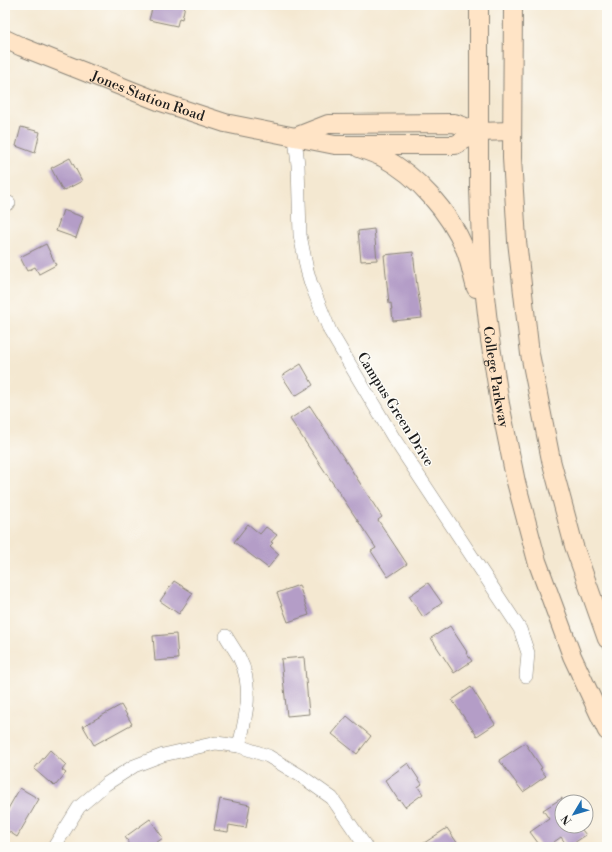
<svg xmlns="http://www.w3.org/2000/svg" width="612" height="852" viewBox="0 0 612 852" font-family="'Libre Bodoni',serif">
  <style>
    .building { fill: #b49dc7 }
    .lines { fill: none; stroke-linecap: round; stroke-linejoin: round }
    .street-casing { stroke: #888276; stroke-width: 14 }
    .secondary-casing { stroke: #888276; stroke-width: 20 }
    .street { stroke: #fff; stroke-width: 13 }
    .secondary { stroke: #ffe4c6; stroke-width: 18 }
    .labels { text-anchor: middle; stroke-width: 3; stroke-linejoin: round; paint-order: stroke }
    .street-label { font-size: 14px; fill: #1c1c1c; stroke: #fdfcf7 }
  </style>
  <rect width="100%" height="100%" fill="#fdfcf7"/>
  <filter id="ink" filterUnits="userSpaceOnUse"><feTurbulence type="fractalNoise" baseFrequency=".025" numOctaves="2"/><feDisplacementMap in="SourceGraphic" scale="8" xChannelSelector="R" yChannelSelector="G"/><feConvolveMatrix kernelMatrix="1 2 1 2 8 2 1 2 1" color-interpolation-filters="sRGB"/></filter>
  <filter id="wash" filterUnits="userSpaceOnUse"><feTurbulence type="fractalNoise" baseFrequency=".012" numOctaves="4" result="noise"/><feDisplacementMap in="SourceGraphic" scale="16" xChannelSelector="R" yChannelSelector="G"/><feGaussianBlur stdDeviation="0.9" result="paint"/><feColorMatrix in="noise" values="0 0 0 0 0 0 0 0 0 0 0 0 0 0 0 0 0 1.4 0 .05"/><feComposite in="paint" operator="in"/></filter>
  <g filter="url(#wash)">
    <rect width="100%" height="100%" fill="#f4e8d1"/>
    <g id="blocks">
      <g class="building">
        <polygon points="153,5 185,5 182,19 179,18 177,26 149,20"/>
        <polygon points="21,127 40,132 35,153 16,146"/>
        <polygon points="70,158 82,181 63,191 51,168"/>
        <polygon points="63,210 83,217 76,238 56,231"/>
        <polygon points="374,229 377,260 361,261 358,231"/>
        <polygon points="46,244 56,265 39,274 35,267 27,271 20,257"/>
        <polygon points="413,252 417,286 422,318 393,321 391,303 389,304 384,255"/>
        <polygon points="301,364 313,385 295,396 282,376"/>
        <polygon points="310,406 382,517 378,520 407,564 388,577 371,551 376,548 290,419"/>
        <polygon points="248,524 260,534 266,527 277,535 271,542 273,543 270,546 279,554 268,568 234,542"/>
        <polygon points="174,581 193,593 179,614 160,601"/>
        <polygon points="428,583 442,603 423,617 409,596"/>
        <polygon points="299,585 309,615 288,622 277,593"/>
        <polygon points="450,626 467,652 466,653 472,661 454,673 431,638"/>
        <polygon points="176,634 178,659 155,661 153,636"/>
        <polygon points="304,657 309,714 287,716 281,659"/>
        <polygon points="471,687 495,724 477,736 452,700"/>
        <polygon points="121,705 132,724 94,745 83,726"/>
        <polygon points="347,716 371,736 357,754 332,734"/>
        <polygon points="525,743 542,768 540,769 546,776 523,792 499,760"/>
        <polygon points="50,750 66,765 62,770 66,773 55,786 50,781 49,782 34,769"/>
        <polygon points="408,763 422,784 418,787 423,794 405,807 400,800 399,801 385,780"/>
        <polygon points="20,788 39,799 17,837 5,829 5,814"/>
        <polygon points="562,798 562,826 579,826 586,835 568,847 561,837 547,847 541,847 530,832 549,819 543,810"/>
        <polygon points="220,799 250,805 246,828 229,825 228,832 214,830"/>
        <polygon points="150,819 163,838 150,847 132,847 125,837"/>
        <polygon points="447,828 460,847 418,847"/>
      </g>
    </g>
  </g>
  <g filter="url(#ink)">
    <use href="#blocks" fill-opacity="0" stroke="#888276" stroke-width="1"/>
    <g class="lines">
      <defs>
        <g id="street">
          <polyline points="295,137 298,165 300,235 307,270 311,284 330,331 393,437 520,629 528,653 526,676"/>
          <polyline points="5,205 9,203"/>
          <path d="M 226,636 C 230,643 235,650 239,657 C 254,686 246,717 239,746"/>
          <polyline points="54,847 79,807 106,784 134,766 163,755 216,743 239,746 268,756 301,776 332,798 366,847"/>
        </g>
        <g id="secondary">
          <path id="s1" d="M 479,5 L 479,188 L 482,270 L 490,340 L 500,404 L 516,482 L 537,561 L 572,656 L 607,731"/>
          <polyline points="513,5 512,158 517,241 530,354 551,460 574,546 607,639"/>
          <path id="s2" d="M 5,39 L 22,47 L 158,101 L 225,123 L 335,145 L 455,145 L 479,132"/>
          <polyline points="295,137 328,124 454,123 479,132 511,131"/>
          <path d="M 359,148 C 367,151 375,154 382,157 C 418,176 449,212 465,249 C 470,261 472,275 476,288"/>
        </g>
      </defs>
      <use href="#street" class="street-casing"/>
      <use href="#secondary" class="secondary-casing"/>
      <use href="#street" class="street"/>
      <use href="#secondary" class="secondary"/>
    </g>
  </g>
  <g class="labels">
    <g class="street-label">
      <text dy="5" stroke="none"><textPath href="#s2" startOffset="154">Jones Station Road</textPath></text>
      <text dy="5" stroke="none"><textPath href="#s1" startOffset="373">College Parkway</textPath></text>
      <text transform="translate(396 409) rotate(58)" y="5">Campus Green Drive</text>
    </g>
  </g>
  <rect width="612" height="852" fill="none" stroke="#fdfcf7" stroke-width="20"/>
  <g transform="translate(574 814) rotate(232)"><circle r="19" fill="#fdfcf7" stroke="#a3a29f"/>
  <path d="M0-3L7 15L0 10L-7 15Z" fill="#1f6fb2"/>
  <text y="-6" font-size="11" font-weight="bold" text-anchor="middle" fill="#1c1c1c">N</text>
  </g>
</svg>
